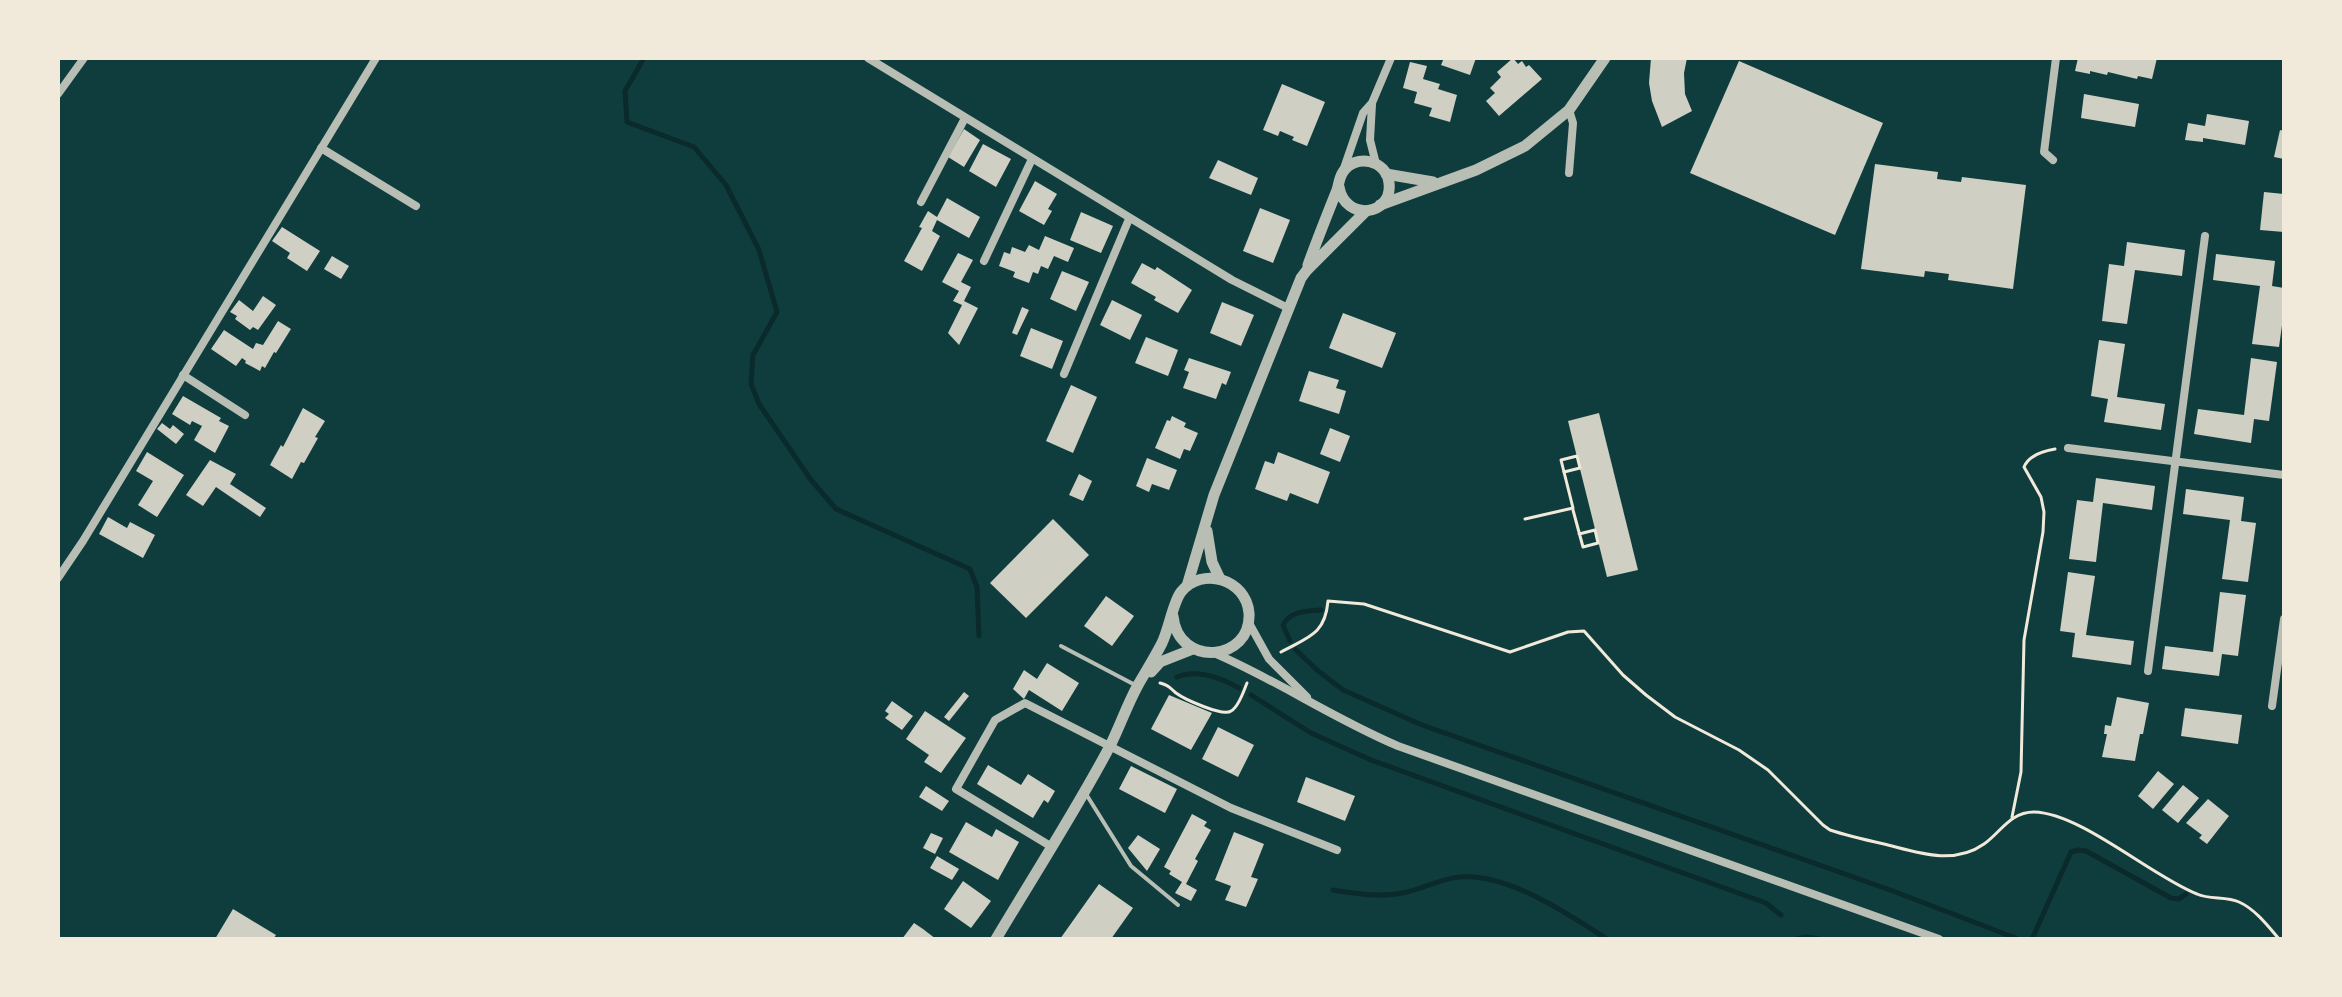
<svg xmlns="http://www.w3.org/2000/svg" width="2342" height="997" viewBox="0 0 2342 997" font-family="'Sofia Sans Condensed',sans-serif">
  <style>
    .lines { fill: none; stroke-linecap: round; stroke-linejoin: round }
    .stream { stroke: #0a2a2b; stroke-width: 5 }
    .building { fill: #cfcfc3 }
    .path { stroke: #f1e9da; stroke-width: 3 }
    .service { stroke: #b8beb3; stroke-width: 4 }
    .minor { stroke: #b8beb3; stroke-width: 8 }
    .tertiary { stroke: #b8beb3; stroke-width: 11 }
  </style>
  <rect width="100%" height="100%" fill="#0f3d3e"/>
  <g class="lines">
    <g class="stream">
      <polyline points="644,58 625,91 627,122 694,147 726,185 759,250 777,312 753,355 751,384 759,404 811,480 836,509 970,569 977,587 979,636"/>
      <path d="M 1290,641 L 1283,625 C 1290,611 1306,611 1321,610"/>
      <polyline points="1296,650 1317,670 1343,690 1422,725 1893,891 2018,939"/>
      <path d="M 1177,677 C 1197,669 1221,678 1239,688"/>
      <polyline points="1251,695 1311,733 1371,760 1766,903 1781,915"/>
      <path d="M 1333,890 C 1358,894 1382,898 1407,892 C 1425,888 1442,878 1460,877 C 1508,873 1568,914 1607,939"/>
      <polyline points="1796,939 1806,937 1819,939"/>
      <polyline points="2032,939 2071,852 2078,850 2086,851 2171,898 2179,899 2186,894"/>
    </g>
  </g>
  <g class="building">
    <polygon points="1444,58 1476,58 1470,75 1441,65"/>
    <polygon points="1513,58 1518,64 1522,61 1526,67 1529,65 1542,79 1499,116 1486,101 1495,93 1490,88 1501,77 1497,72"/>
    <polygon points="1651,58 1687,58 1684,73 1685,94 1692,111 1662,127 1652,101 1649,83"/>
    <polygon points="2078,58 2157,58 2152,79 2138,76 2137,79 2108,72 2107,75 2090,71 2090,74 2075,71"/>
    <polygon points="1739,61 1883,123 1835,235 1690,173"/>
    <polygon points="1410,62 1427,66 1423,79 1440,84 1438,89 1457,95 1450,122 1429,116 1432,108 1414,103 1417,92 1403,88"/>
    <polygon points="1282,84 1325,102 1307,146 1292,140 1294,137 1280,131 1278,136 1263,130"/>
    <polygon points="2084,94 2139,104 2135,127 2081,118"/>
    <polygon points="2207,114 2249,121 2245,145 2203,138 2203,142 2185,140 2188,123 2205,126"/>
    <polygon points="964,129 980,140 964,167 948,157"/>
    <polygon points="2280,130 2284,131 2284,159 2274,157"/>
    <polygon points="983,144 1011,159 996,187 969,171"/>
    <polygon points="1218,160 1258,178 1251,195 1209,178"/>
    <polygon points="1875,164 1938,172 1937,179 1961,182 1962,177 2026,185 2013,289 1948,280 1949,274 1925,271 1924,277 1861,269"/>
    <polygon points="1035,181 1057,194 1048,209 1052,211 1044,225 1019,211"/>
    <polygon points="2264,192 2284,194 2284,232 2260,230"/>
    <polygon points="947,198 980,217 969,238 937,220 932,231 940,236 922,271 904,261 922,228 919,227 928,211 937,217"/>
    <polygon points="1260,208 1290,220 1273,263 1243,251"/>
    <polygon points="1081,212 1113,226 1101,253 1070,240"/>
    <polygon points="282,227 320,251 307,271 287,258 290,253 272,241"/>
    <polygon points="1045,236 1074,248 1068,262 1054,256 1048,269 1041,266 1038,274 1033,272 1029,283 1013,277 1015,272 999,266 1004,252 1010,254 1012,247 1025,252 1029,245 1039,250"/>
    <polygon points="2127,242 2185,250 2182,276 2135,270 2127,324 2102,321 2109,264 2124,266"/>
    <polygon points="958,253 973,260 961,282 971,287 964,301 978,308 959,345 948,333 962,305 953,301 959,291 942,282"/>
    <polygon points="2216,254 2275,261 2272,286 2284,288 2284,311 2279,347 2252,344 2260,286 2213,280"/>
    <polygon points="332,256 349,266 341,279 324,269"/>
    <polygon points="1142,263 1155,270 1157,267 1192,290 1178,313 1154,300 1156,297 1131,283"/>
    <polygon points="1062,271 1089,282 1076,311 1050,299"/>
    <polygon points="263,296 276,305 258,330 253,327 250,330 235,319 237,316 230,312 239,300 253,311"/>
    <polygon points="1112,300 1142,315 1130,340 1100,325"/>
    <polygon points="1222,302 1254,315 1241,346 1210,333"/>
    <polygon points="1022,307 1029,310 1017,335 1012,333"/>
    <polygon points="1343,313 1396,333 1382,368 1329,348"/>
    <polygon points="278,321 291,329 276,353 274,352 265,368 262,366 260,371 245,363 246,361 242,358 236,366 211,349 224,330 253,349 256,343 263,345"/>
    <polygon points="1031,328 1063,341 1052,369 1020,356"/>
    <polygon points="1146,337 1178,350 1168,376 1135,363"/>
    <polygon points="2099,340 2125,344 2117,397 2165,404 2161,430 2104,422 2108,399 2091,396"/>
    <polygon points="1189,358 1231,372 1226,385 1222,383 1216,399 1183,388 1189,372 1184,370"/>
    <polygon points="2251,358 2277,362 2269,421 2254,419 2251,443 2194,434 2198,409 2244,415"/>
    <polygon points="1309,371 1339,380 1336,388 1346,391 1339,414 1299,401"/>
    <polygon points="1071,385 1097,397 1073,453 1046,441"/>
    <polygon points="183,396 221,418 219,421 229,426 215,453 194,440 202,426 192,421 190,425 172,414"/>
    <polygon points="303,408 325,421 315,437 318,438 304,463 301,462 292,479 270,465 281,445 283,447"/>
    <polygon points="1599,413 1638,570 1607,577 1568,421"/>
    <polygon points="1172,416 1186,423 1184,427 1198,433 1190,451 1184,449 1180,459 1155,448 1167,420 1170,421"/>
    <polygon points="162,423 170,429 173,425 184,434 176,444 157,429"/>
    <polygon points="1330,428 1350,436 1340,462 1320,454"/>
    <polygon points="147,452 184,475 157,517 138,505 153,481 136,471"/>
    <polygon points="1278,452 1330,472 1318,504 1290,493 1287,501 1255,489 1265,461 1274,464"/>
    <polygon points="1147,458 1177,470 1169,490 1152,484 1149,492 1136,486"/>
    <polygon points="210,460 236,474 230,484 266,508 260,517 216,487 203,506 186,495"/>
    <polygon points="1079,474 1092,481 1083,501 1069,495"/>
    <polygon points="2096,478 2155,486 2152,510 2103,503 2096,562 2069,559 2077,500 2093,502"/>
    <polygon points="2186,489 2244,497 2241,521 2256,523 2248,582 2222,579 2230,520 2183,514"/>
    <polygon points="108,517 127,528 130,522 155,535 143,558 99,534"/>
    <polygon points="1053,519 1089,555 1026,618 990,583"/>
    <polygon points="2068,572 2095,576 2086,635 2134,641 2131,665 2072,657 2075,633 2060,631"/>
    <polygon points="2220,592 2246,595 2238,656 2222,654 2219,676 2162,669 2165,646 2213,652"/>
    <polygon points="1106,596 1134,616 1112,646 1084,626"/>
    <polygon points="1047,663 1079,683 1062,711 1029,690 1024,699 1013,689 1024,670 1037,679"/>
    <polygon points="964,692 969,696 949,721 944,717"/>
    <polygon points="1169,695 1212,713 1191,750 1151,729"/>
    <polygon points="2117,697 2149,703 2143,734 2140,734 2135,761 2102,757 2107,734 2104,734 2105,725 2111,726"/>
    <polygon points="892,701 913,716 902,730 885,718 889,714 885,711"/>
    <polygon points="2185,708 2242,715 2238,744 2181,736"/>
    <polygon points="925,711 966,738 941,773 924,762 929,755 906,739"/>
    <polygon points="1218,727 1254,745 1238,777 1202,759"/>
    <polygon points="988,765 1021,785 1028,774 1055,791 1048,803 1044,800 1033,818 977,784"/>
    <polygon points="1131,766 1177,789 1165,813 1119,789"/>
    <polygon points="2158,771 2174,784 2153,809 2138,796"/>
    <polygon points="1306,777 1355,796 1345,821 1297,802"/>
    <polygon points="2183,785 2199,798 2178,823 2162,810"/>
    <polygon points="926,786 949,801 942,811 919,797"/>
    <polygon points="2208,799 2229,816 2207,844 2199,838 2202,835 2186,823"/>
    <polygon points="1192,814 1207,822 1204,826 1211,830 1195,859 1198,861 1186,884 1197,890 1191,901 1175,893 1182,882 1169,874 1171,871 1164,867"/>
    <polygon points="966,822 992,837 996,829 1019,842 998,880 949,852"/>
    <polygon points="1234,832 1264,844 1251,877 1258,879 1246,907 1225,900 1231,886 1215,880"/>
    <polygon points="931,833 943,838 935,854 923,848"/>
    <polygon points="1138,835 1160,849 1147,871 1128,848"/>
    <polygon points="937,856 959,869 952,880 930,868"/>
    <polygon points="963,881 991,901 971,928 944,909"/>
    <polygon points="1099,884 1133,908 1111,939 1060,939"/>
    <polygon points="233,909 276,935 273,939 215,939"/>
    <polygon points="914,923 923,929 936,939 902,939"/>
  </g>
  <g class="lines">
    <g class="path">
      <polygon points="1577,456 1580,468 1564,472 1561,460"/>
      <polyline points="1573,510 1583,547 1598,543 1595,530 1579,534"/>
      <polyline points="1525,519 1573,508 1564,472"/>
      <path d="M 1281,652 C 1308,637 1325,635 1328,601 L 1364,604 L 1510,652 L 1568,632 L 1584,631 L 1623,675 L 1646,695 L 1675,717 L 1739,750 L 1768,770 L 1823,825 L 1830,830 C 1848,836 1866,840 1884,844 C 1916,852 1953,866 1984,844 C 2001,832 2010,812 2034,812 C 2081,813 2151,876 2197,894 C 2210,900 2226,896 2239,902 C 2255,909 2268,926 2279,939"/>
      <path d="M 1160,683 C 1169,685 1170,688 1176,693 C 1184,699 1223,717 1231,711 C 1239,707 1244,690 1247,683"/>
      <path d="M 2012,817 L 2021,772 L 2024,640 L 2043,532 L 2044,512 L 2041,497 L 2024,467 C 2029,455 2043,451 2055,449"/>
    </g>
    <g class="service">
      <polyline points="1061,646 1137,686"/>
      <polyline points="1086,794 1131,866 1178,905"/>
    </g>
    <g class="minor">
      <polyline points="868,58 1232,280 1288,308"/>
      <polyline points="58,94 84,58"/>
      <polyline points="1372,104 1370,140 1376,164"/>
      <polyline points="1569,110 1573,123 1569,173"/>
      <polyline points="321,148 416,206"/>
      <polyline points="2053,160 2044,152 2056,58"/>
      <polyline points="1343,171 1363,113 1372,103 1391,58"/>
      <polyline points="921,202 965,118"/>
      <polyline points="984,261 1032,159"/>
      <polyline points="1064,374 1129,219"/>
      <polyline points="183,375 245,415"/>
      <polyline points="2068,448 2284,475"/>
      <polyline points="58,578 83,541 376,58"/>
      <polyline points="1249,623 1269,659 1307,697"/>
      <path d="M 1214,653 C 1277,680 1334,719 1398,746 L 1939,939"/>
      <polyline points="2148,671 2205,236"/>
      <polyline points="2272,706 2284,619"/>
      <polyline points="1052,847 956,789 995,720 1025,703 1231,808 1337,850"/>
    </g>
    <g class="tertiary">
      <polyline points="1386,174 1433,182"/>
      <polyline points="1380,205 1476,170 1525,146 1569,110 1605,58"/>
      <path d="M 1308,265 C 1317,240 1327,215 1337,190 C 1339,184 1339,178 1343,172 C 1355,153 1387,160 1389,183 C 1393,216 1345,222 1339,187"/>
      <polyline points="1207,531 1212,562 1220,579"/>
      <polyline points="1187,586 1214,495 1301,278 1307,270 1366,211"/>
      <polyline points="1151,672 1160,662 1193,649"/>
      <path d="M 996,939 C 1034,875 1075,812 1110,746 C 1120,726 1127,705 1138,685 C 1146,671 1155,657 1162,643 C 1169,629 1173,602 1181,592 C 1202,566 1246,579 1249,613 C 1252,662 1178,668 1173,616"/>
    </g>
  </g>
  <rect width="2342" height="997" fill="none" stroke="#f1e9da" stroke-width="120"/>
</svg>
